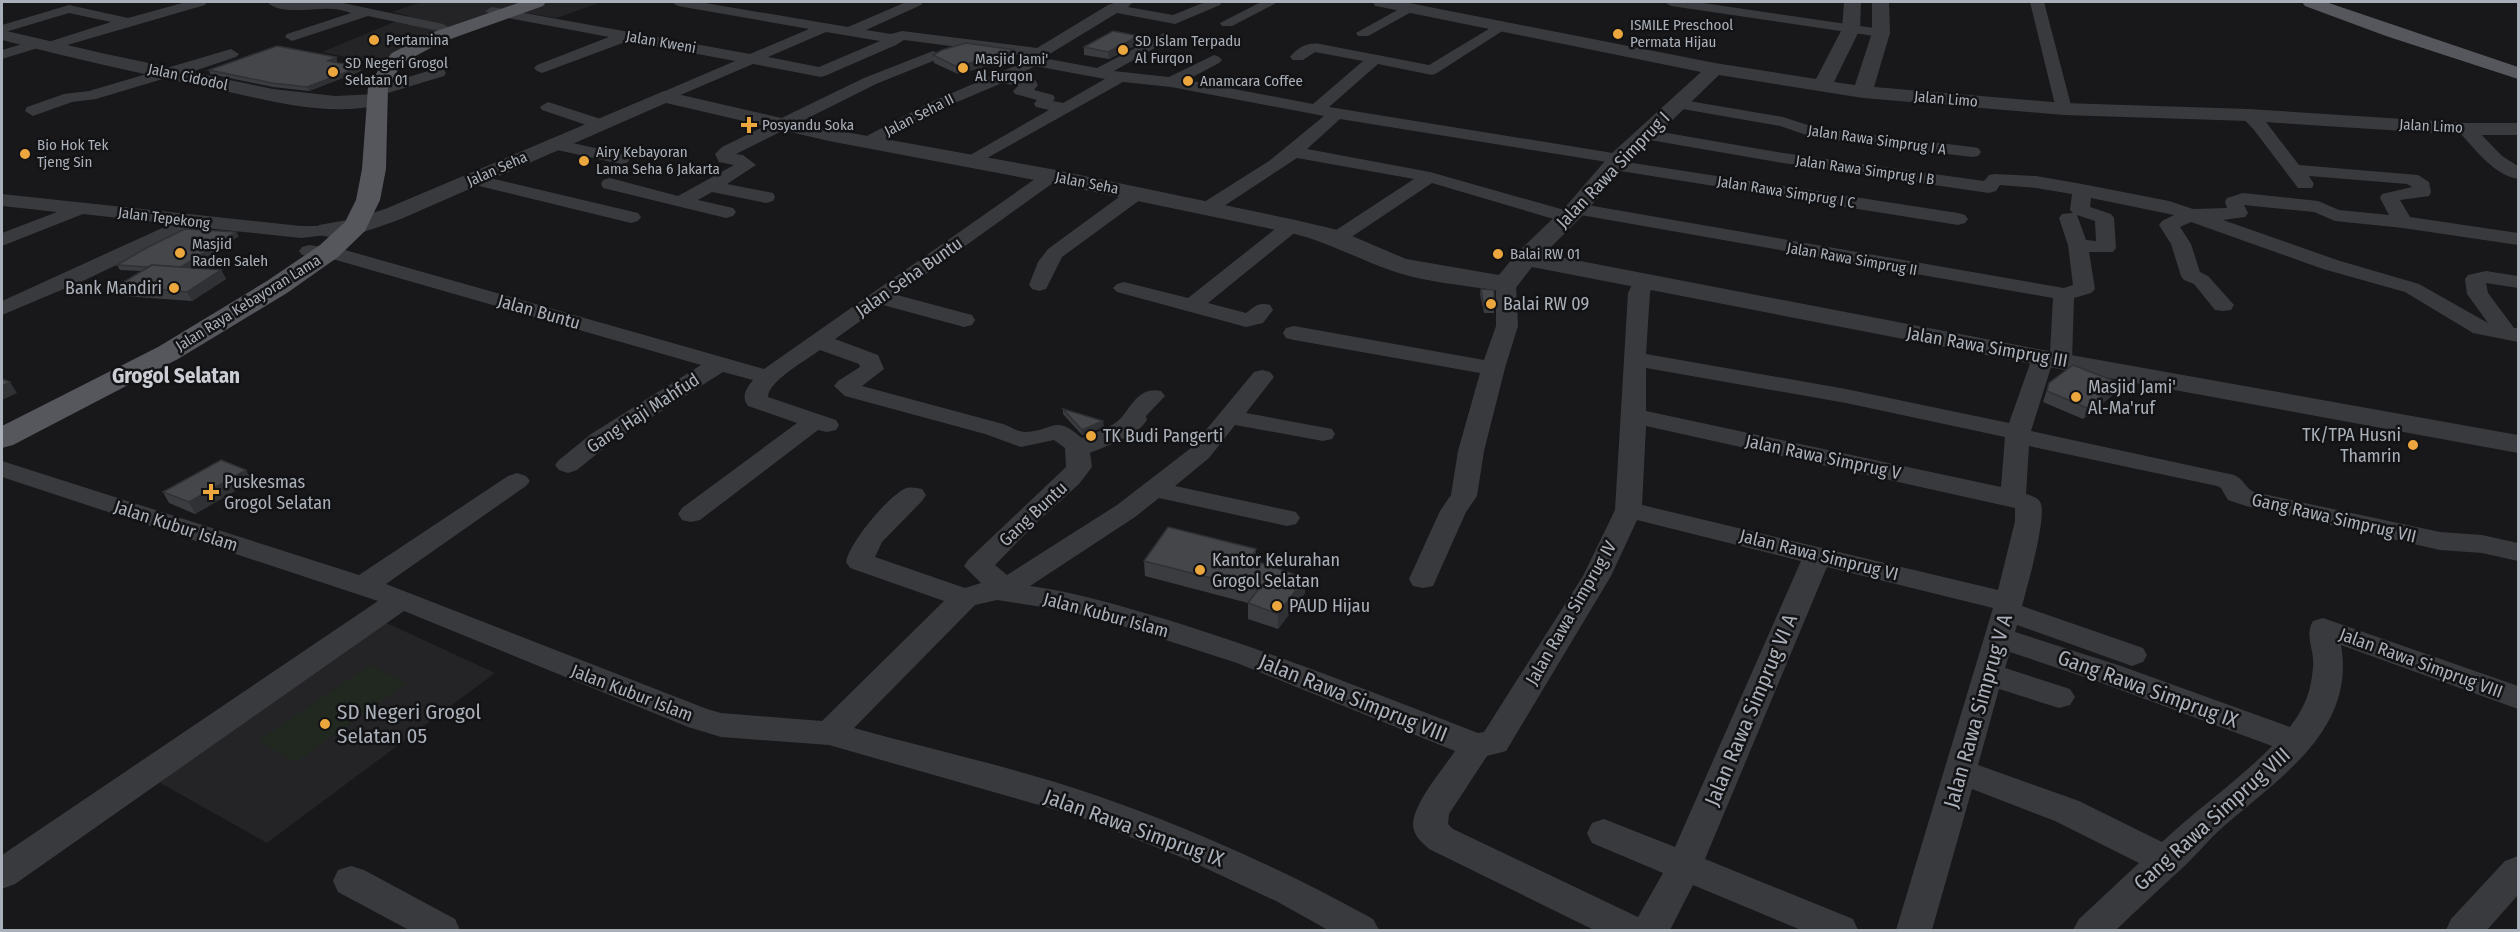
<svg xmlns="http://www.w3.org/2000/svg" width="2520" height="932" viewBox="0 0 2520 932" font-family="'Fira Sans Condensed',sans-serif">
  <style>
    .built { fill: #242427 }
    .green { fill: #202820 }
    .lines { fill: none; stroke-linecap: round; stroke-linejoin: round }
    .minor { fill: #393a3e; fill-rule: evenodd }
    .tertiary { fill: #393a3e; fill-rule: evenodd }
    .primary { fill: #55575d; fill-rule: evenodd }
    .wall { fill: #3a3c40 }
    .shaded-wall { fill: #303134 }
    .building { fill: #44464a; stroke: #303134; stroke-width: 1.5 }
    .poi-dot { fill: #eca63e; stroke: #131315; stroke-width: 2 }
    .labels { text-anchor: middle; stroke-width: 5; stroke-linejoin: round; paint-order: stroke }
    .far-poi-label { font-size: 15px; fill: #aab0b9; stroke: #131315; text-anchor: start }
    .far-street-label { font-size: 15px; fill: #aab0b9; stroke: #131315 }
    .street-label { font-size: 18px; fill: #aab0b9; stroke: #131315 }
    .poi-label { font-size: 18px; fill: #aab0b9; stroke: #131315; text-anchor: start }
    .quarter-label { font-size: 21px; font-weight: bold; fill: #cbced5; stroke: #131315 }
    .near-street-label { font-size: 21px; fill: #aab0b9; stroke: #131315 }
    .near-poi-label { font-size: 21px; fill: #aab0b9; stroke: #131315; text-anchor: start }
  </style>
  <rect width="100%" height="100%" fill="#18181a"/>
  <g class="built">
    <polygon points="422,2 601,2 557,18 519,12 414,54 402,69 322,52 409,16 392,12"/>
    <polygon points="380,620 495,673 267,843 148,776"/>
  </g>
  <polygon class="green" points="370,665 407,683 296,762 258,741"/>
  <g class="lines">
    <g class="minor">
      <polygon points="186,2 207,2 205,5 50,50 43,46 45,43 111,22 69,13 2,33 2,25 69,5 128,18"/>
      <path d="M 267,2 L 338,2 L 443,24 L 450,28 L 443,32 L 368,16 L 292,41 L 285,37 L 287,34 L 351,13 C 345,11 338,9 332,9 C 315,7 281,16 267,2 Z"/>
      <path d="M 671,2 L 699,2 L 848,27 L 906,2 L 923,2 L 921,5 L 866,30 L 891,34 L 902,31 L 1037,48 L 1108,5 L 1117,2 L 1133,2 L 1128,7 L 1173,15 L 1205,2 L 1222,2 L 1220,5 L 1175,24 L 1117,13 L 1043,58 L 1097,68 L 1164,33 L 1169,34 L 1171,37 L 1169,40 L 1114,71 L 1169,77 L 1214,55 L 1219,57 L 1222,60 L 1219,63 L 1187,80 L 1313,104 L 1363,61 L 1315,52 L 1303,60 L 1293,60 L 1290,57 C 1298,47 1308,42 1320,44 L 1429,65 L 1502,21 L 1509,25 L 1507,28 L 1437,73 L 1432,75 L 1378,64 L 1329,107 L 1619,154 L 1625,155 L 1628,159 L 1626,162 L 1958,213 L 1965,215 L 1968,219 L 1965,223 L 1958,225 L 1614,170 L 1608,169 L 1605,165 L 1607,162 L 1340,119 L 1307,149 L 1430,172 L 1568,211 L 1566,209 L 1569,205 L 1576,203 L 2064,288 L 2073,285 L 2068,245 L 2059,218 L 2062,214 L 2073,213 L 2070,210 L 2072,194 L 2036,188 L 2000,185 L 1996,191 L 1989,193 L 1777,162 L 1644,139 L 1638,138 L 1635,134 L 1638,130 L 1644,129 L 1777,152 L 1984,181 L 1989,175 L 1995,174 L 2036,176 L 2082,184 L 2169,201 L 2193,209 L 2227,208 L 2225,202 L 2227,198 L 2243,193 L 2318,201 L 2339,210 L 2389,215 L 2380,198 L 2382,194 L 2412,187 L 2407,184 L 2309,176 L 2314,184 L 2312,188 L 2298,188 L 2254,130 L 2240,115 L 2242,111 L 2254,111 L 2266,122 L 2299,165 L 2418,175 L 2429,182 L 2431,192 L 2429,196 L 2400,200 L 2410,217 L 2518,233 L 2518,245 L 2403,228 L 2335,221 L 2314,212 L 2244,205 L 2248,213 L 2245,217 L 2223,220 L 2337,260 L 2419,284 L 2488,323 L 2467,294 L 2465,279 L 2468,275 L 2486,271 L 2518,276 L 2518,288 L 2486,283 L 2488,293 L 2514,328 L 2518,328 L 2518,342 L 2473,333 L 2405,292 L 2323,269 L 2191,222 L 2180,227 L 2191,244 L 2200,272 L 2208,276 L 2234,305 L 2231,310 L 2223,311 L 2215,310 L 2194,284 L 2184,280 L 2181,276 L 2171,244 L 2159,225 L 2162,221 L 2174,215 L 2091,198 L 2090,207 L 2111,214 L 2114,218 L 2116,248 L 2113,252 L 2089,252 L 2095,289 L 2091,293 L 2074,298 L 2072,360 L 2069,365 L 2061,367 L 2052,364 L 2031,431 L 2234,475 C 2244,479 2245,488 2254,492 L 2440,532 L 2482,535 L 2518,543 L 2518,561 L 2482,553 L 2440,550 L 2246,506 L 2228,500 L 2221,488 L 2217,486 L 2029,446 L 2026,494 C 2032,496 2039,498 2041,504 C 2046,521 2027,587 2022,606 L 2143,648 L 2147,655 L 2143,662 L 2132,666 L 2017,625 L 2015,632 L 2121,666 L 2290,727 C 2305,707 2311,692 2313,667 C 2315,651 2304,635 2313,621 L 2323,618 L 2518,686 L 2518,709 L 2341,645 C 2356,730 2279,778 2224,826 C 2208,840 2194,858 2179,871 C 2158,890 2137,910 2116,930 L 2073,930 L 2079,919 L 2139,863 L 2055,821 L 1972,789 L 1932,930 L 1896,930 L 1993,608 L 1827,567 L 1705,859 L 1853,919 L 1858,930 L 1801,930 L 1693,885 L 1670,930 L 1594,930 L 1429,849 C 1423,843 1416,838 1414,830 C 1407,810 1444,768 1455,751 L 1237,663 L 1116,624 L 1062,610 L 997,600 L 975,605 L 854,728 C 933,750 1017,768 1095,795 C 1191,828 1284,870 1373,919 L 1379,930 L 1328,930 L 1276,901 L 1186,859 L 1077,816 L 829,745 L 721,737 L 688,727 L 404,611 L 15,884 L 2,889 L 2,855 L 378,601 L 2,477 L 2,461 L 359,575 L 508,476 L 517,473 L 526,476 L 530,481 L 526,486 L 386,584 L 707,709 L 721,713 L 822,721 L 944,601 L 850,568 L 846,562 C 850,542 886,499 904,489 C 910,486 916,488 922,489 L 926,495 L 922,501 L 882,542 L 875,557 L 965,588 L 981,583 L 964,566 L 968,560 L 1066,467 L 1065,448 L 1054,440 L 1021,447 L 985,434 L 845,396 L 834,386 L 838,381 L 860,367 L 859,364 L 820,350 C 808,359 768,381 768,397 L 836,420 L 839,425 L 836,430 L 827,432 L 818,430 L 700,520 L 691,522 L 682,520 L 678,514 L 682,508 L 797,423 L 748,406 C 741,396 746,389 753,380 L 723,372 L 609,444 L 577,470 L 568,473 L 559,470 L 555,465 L 559,460 L 591,434 L 701,365 L 336,260 L 302,255 L 299,251 L 302,247 L 309,245 L 345,250 L 764,369 L 1045,172 L 1057,172 L 1060,176 L 1057,180 L 897,295 L 972,315 L 975,320 L 972,325 L 964,327 L 883,305 L 835,339 L 878,355 L 884,369 L 862,386 L 1003,424 C 1009,426 1018,432 1025,432 C 1056,430 1054,414 1082,438 C 1094,433 1113,427 1121,418 C 1132,405 1140,386 1161,391 L 1165,396 L 1146,416 L 1147,420 C 1136,437 1108,445 1090,453 L 1092,467 L 1079,484 L 1037,522 L 995,565 L 1007,575 L 1117,505 L 1191,448 L 1254,372 L 1262,370 L 1270,372 L 1274,377 L 1246,413 L 1332,429 L 1335,434 L 1332,439 L 1323,441 L 1235,425 L 1209,458 L 1175,486 L 1296,512 L 1300,518 L 1296,524 L 1287,526 L 1159,498 L 1135,517 L 1030,586 C 1082,593 1131,609 1181,624 C 1282,656 1379,695 1478,733 L 1484,732 L 1583,576 L 1615,510 L 1628,293 L 1636,277 L 1643,275 L 1650,277 L 1653,281 L 1650,293 L 1646,354 L 1846,389 L 2009,423 L 2032,358 L 2035,353 L 2043,351 L 2050,353 L 2053,298 L 1575,214 L 1577,217 L 1574,221 L 1567,223 L 1432,183 L 1344,242 L 1330,242 L 1327,238 L 1330,234 L 1414,179 L 1297,158 L 1215,212 L 1201,212 L 1198,208 L 1201,204 L 1269,161 L 1324,116 L 1171,87 L 1123,82 L 971,167 L 965,166 L 962,162 L 965,158 L 1049,110 L 1036,107 L 1034,104 L 1037,100 L 1015,94 L 1013,91 L 1018,86 L 1002,83 L 943,108 L 875,146 L 863,146 L 860,142 L 863,138 L 931,102 L 1015,66 L 1028,56 L 904,40 L 896,45 L 827,75 L 821,77 L 753,64 L 664,102 L 658,100 L 656,97 L 658,94 L 735,61 L 628,41 L 542,73 L 537,71 L 534,68 L 537,65 L 609,37 L 492,15 L 485,11 L 492,7 L 750,54 L 809,29 L 678,6 ZM 826,32 L 880,41 L 819,67 L 768,57 ZM 1035,66 L 1105,79 L 1063,103 L 1053,101 L 1055,98 L 1053,95 L 1034,90 L 1038,85 L 1035,80 L 1017,76 ZM 2077,215 L 2095,221 L 2096,241 L 2086,240 ZM 1646,368 L 1846,403 L 2005,437 L 2001,487 L 1646,411 ZM 1646,426 L 2015,508 L 2015,521 L 1998,590 L 1642,505 ZM 1637,520 L 1801,561 L 1675,847 L 1604,819 L 1592,823 L 1587,833 L 1592,843 L 1663,873 L 1638,917 L 1453,829 L 1448,824 L 1449,814 L 1487,756 L 1506,751 L 1611,576 ZM 2010,652 L 2099,682 L 2272,746 C 2238,781 2197,809 2162,842 L 2079,801 L 1978,765 L 1999,689 L 2059,708 L 2070,705 L 2075,697 L 2070,689 L 2005,668 Z"/>
      <polygon points="1261,2 1278,2 1232,26 1222,26 1220,23"/>
      <polygon points="1664,2 1696,2 1881,29 1888,33 1881,37 1671,6"/>
      <polygon points="2030,2 2044,2 2072,109 2070,113 2058,113 2056,109"/>
      <polygon points="1410,3 1417,7 1415,10 1368,36 1358,36 1356,33"/>
      <polygon points="36,40 41,41 43,44 41,47 2,59 2,50"/>
      <polygon points="231,49 239,54 236,57 176,77 166,78 96,99 72,102 33,116 25,111 27,107 64,94 89,91"/>
      <polygon points="933,51 938,53 941,56 938,59 876,84 736,154 743,155 756,165 727,184 773,193 775,197 773,201 766,203 712,192 698,200 733,208 736,212 733,216 726,218 603,188 601,184 603,180 610,178 678,196 734,165 719,162 715,154 722,147 864,78"/>
      <polygon points="438,68 444,70 446,73 444,76 378,96 370,91 372,88"/>
      <polygon points="1677,99 1783,117 1817,128 1972,147 1978,148 1981,152 1978,156 1972,157 1815,138 1780,126 1671,107 1669,104"/>
      <polygon points="548,102 604,120 606,124 604,128 598,129 542,110 540,107"/>
      <path d="M 2466,124 L 2472,125 L 2502,156 L 2518,166 L 2518,179 C 2494,175 2476,150 2460,133 L 2457,129 L 2460,125 Z"/>
      <polygon points="554,139 627,155 630,159 627,163 621,164 548,148 545,144 548,140"/>
      <polygon points="473,174 638,213 641,217 638,221 631,223 467,183 464,179 467,175"/>
      <polygon points="1137,187 1144,189 1146,193 1144,197 1062,257 1046,289 1039,291 1032,289 1029,285 1038,262 1048,249 1130,189"/>
      <polygon points="2,194 301,226 335,226 338,230 335,234 301,238 196,227 85,280 2,315 2,301 171,224 83,214 2,246 2,233 57,212 2,206"/>
      <path d="M 1291,220 L 1298,222 L 1301,226 L 1298,230 L 1208,303 L 1246,313 C 1255,307 1257,302 1270,305 L 1273,310 L 1263,323 L 1246,327 L 1117,292 L 1113,288 L 1117,284 L 1124,282 L 1188,298 L 1284,222 Z"/>
      <polygon points="1506,278 1513,280 1516,284 1518,326 1505,368 1484,451 1477,496 1466,512 1433,586 1423,588 1413,586 1409,579 1440,511 1451,495 1458,451 1480,373 1294,340 1286,338 1283,333 1286,328 1294,326 1484,360 1496,326 1496,284 1499,280"/>
      <polygon points="2518,856 2518,895 2487,930 2446,930 2451,919 2505,861"/>
      <polygon points="351,866 364,870 455,919 460,930 409,930 338,892 333,881 338,870"/>
    </g>
    <g class="tertiary">
      <path d="M 1373,2 L 1404,2 L 1715,63 L 1816,79 L 1842,29 L 1844,2 L 1861,2 L 1860,29 L 1834,82 L 1855,85 L 1872,33 L 1872,2 L 1889,2 L 1890,33 L 1874,87 L 2064,103 L 2248,109 L 2466,123 L 2518,123 L 2518,135 L 2466,135 L 2248,121 L 2064,115 L 1863,98 L 1719,75 L 1627,164 L 1584,214 L 1544,254 L 2043,350 L 2518,435 L 2518,453 L 2043,366 L 1532,267 L 1515,289 L 1506,292 C 1467,285 1424,283 1387,269 C 1354,257 1325,241 1291,233 L 1051,183 L 829,141 L 666,103 L 401,219 C 377,227 346,242 319,235 L 316,230 L 319,225 L 353,219 L 385,209 L 664,91 L 829,129 L 1051,169 L 1291,219 L 1338,230 L 1406,259 L 1499,275 L 1517,253 L 1568,204 L 1611,154 L 1701,72 L 1381,7 L 1375,6 Z"/>
      <path d="M 2,30 L 106,54 L 273,89 L 335,96 L 377,94 L 384,96 L 387,100 L 384,104 C 326,119 264,99 207,87 C 138,73 70,58 2,40 Z"/>
    </g>
    <g class="primary">
      <polygon points="521,2 546,2 543,6 442,42 406,61 398,70 388,87 386,169 380,200 365,231 338,257 287,293 178,359 13,445 2,448 2,426 158,347 267,281 320,245 345,222 356,200 362,169 368,87 383,63 392,53 428,34"/>
      <polygon points="2302,2 2326,2 2518,67 2518,79 2386,36 2305,6"/>
    </g>
  </g>
  <g class="wall">
    <polygon points="1140,43 1109,59 1084,55 1084,47"/>
    <polygon points="1015,50 1016,58 958,74 934,63 933,55"/>
    <polygon points="336,57 337,61 336,62 361,71 309,91 273,87 210,74 209,70"/>
    <polygon points="239,236 190,267 221,270 226,279 192,301 122,296 117,286 141,271 120,270 117,265"/>
    <polygon points="1481,289 1494,308 1494,313 1484,313 1480,294"/>
    <polygon points="2049,383 2119,383 2114,394 2083,419 2043,402"/>
    <polygon points="1063,409 1104,427 1082,435 1063,414"/>
    <polygon points="252,481 195,514 169,503 163,492"/>
    <polygon points="1144,561 1256,561 1305,578 1305,593 1278,629 1248,619 1248,603 1145,576"/>
  </g>
  <g class="shaded-wall">
    <polygon points="1139,36 1140,43 1109,59 1108,52"/>
    <polygon points="1015,50 1016,58 958,74 957,67"/>
    <polygon points="336,57 337,61 330,64 328,61"/>
    <polygon points="360,67 361,71 309,91 307,87"/>
    <polygon points="236,232 239,236 181,274 178,269"/>
    <polygon points="221,270 226,279 192,301 187,292"/>
    <polygon points="10,382 17,393 2,400 2,386"/>
    <polygon points="2119,383 2114,394 2083,419 2087,408"/>
    <polygon points="1103,421 1104,427 1082,435 1082,430"/>
    <polygon points="246,470 252,481 195,514 189,502"/>
    <polygon points="1256,549 1256,564 1250,559"/>
    <polygon points="1305,578 1305,593 1278,629 1278,614"/>
  </g>
  <g class="building">
    <polygon points="1113,31 1139,36 1108,52 1084,47"/>
    <polygon points="966,43 1015,50 957,67 933,55 942,50"/>
    <polygon points="277,46 336,57 328,61 360,67 307,87 272,83 209,70"/>
    <polygon points="185,229 236,232 181,267 152,265 148,267 117,265 148,247"/>
    <polygon points="152,265 221,270 187,292 117,286"/>
    <polygon points="1481,289 1494,290 1494,308 1484,308"/>
    <polygon points="2073,365 2119,383 2087,408 2047,391 2049,383"/>
    <polygon points="2,379 10,382 2,386"/>
    <polygon points="1063,409 1103,421 1082,430"/>
    <polygon points="221,460 246,470 189,502 163,492"/>
    <polygon points="1168,527 1256,549 1250,559 1305,578 1278,614 1248,603 1258,590 1144,561"/>
  </g>
  <g class="poi-dot">
    <circle cx="1618" cy="34" r="6"/>
    <circle cx="374" cy="40" r="6"/>
    <circle cx="1123" cy="50" r="6"/>
    <circle cx="963" cy="68" r="6"/>
    <circle cx="333" cy="72" r="6"/>
    <circle cx="1188" cy="81" r="6"/>
    <path d="M746 116h6v6h6v6h-6v6h-6v-6h-6v-6h6z"/>
    <circle cx="25" cy="154" r="6"/>
    <circle cx="584" cy="161" r="6"/>
    <circle cx="180" cy="253" r="6"/>
    <circle cx="1498" cy="254" r="6"/>
    <circle cx="174" cy="288" r="6"/>
    <circle cx="1491" cy="304" r="6"/>
    <circle cx="2076" cy="397" r="6"/>
    <circle cx="1091" cy="436" r="6"/>
    <circle cx="2413" cy="445" r="6"/>
    <path d="M208 483h6v6h6v6h-6v6h-6v-6h-6v-6h6z"/>
    <circle cx="1200" cy="570" r="6"/>
    <circle cx="1277" cy="606" r="6"/>
    <circle cx="325" cy="724" r="6"/>
  </g>
  <g class="labels">
    <g class="far-poi-label">
      <text x="1630" y="30">ISMILE Preschool<tspan x="1630" dy="17">Permata Hijau</tspan></text>
      <text x="386" y="45">Pertamina</text>
      <text x="1135" y="46">SD Islam Terpadu<tspan x="1135" dy="17">Al Furqon</tspan></text>
      <text x="975" y="64">Masjid Jami'<tspan x="975" dy="17">Al Furqon</tspan></text>
      <text x="345" y="68">SD Negeri Grogol<tspan x="345" dy="17">Selatan 01</tspan></text>
      <text x="1200" y="86">Anamcara Coffee</text>
      <text x="762" y="130">Posyandu Soka</text>
      <text x="37" y="150">Bio Hok Tek<tspan x="37" dy="17">Tjeng Sin</tspan></text>
      <text x="596" y="157">Airy Kebayoran<tspan x="596" dy="17">Lama Seha 6 Jakarta</tspan></text>
      <text x="192" y="249">Masjid<tspan x="192" dy="17">Raden Saleh</tspan></text>
      <text x="1510" y="259">Balai RW 01</text>
    </g>
    <g class="far-street-label">
      <text transform="translate(661 42) rotate(10)" y="5">Jalan Kweni</text>
      <text transform="translate(188 77) rotate(12)" y="5">Jalan Cidodol</text>
      <text transform="translate(1946 99) rotate(5)" y="5">Jalan Limo</text>
      <text transform="translate(919 115) rotate(-27)" y="5">Jalan Seha II</text>
      <text transform="translate(2431 126) rotate(3)" y="5">Jalan Limo</text>
      <text transform="translate(1877 140) rotate(8)" y="5">Jalan Rawa Simprug I A</text>
      <text transform="translate(497 169) rotate(-24)" y="5">Jalan Seha</text>
      <text transform="translate(1865 170) rotate(8)" y="5">Jalan Rawa Simprug I B</text>
      <text transform="translate(1087 183) rotate(11)" y="5">Jalan Seha</text>
      <text transform="translate(1786 192) rotate(9)" y="5">Jalan Rawa Simprug I C</text>
      <text transform="translate(164 218) rotate(7)" y="5">Jalan Tepekong</text>
      <text transform="translate(1852 259) rotate(10)" y="5">Jalan Rawa Simprug II</text>
      <text transform="translate(248 303) rotate(-32)" y="5">Jalan Raya Kebayoran Lama</text>
    </g>
    <g class="street-label">
      <text transform="translate(1613 170) rotate(-46)" y="6">Jalan Rawa Simprug I</text>
      <text transform="translate(909 277) rotate(-35)" y="6">Jalan Seha Buntu</text>
      <text transform="translate(539 312) rotate(16)" y="6">Jalan Buntu</text>
      <text transform="translate(1987 347) rotate(10)" y="6">Jalan Rawa Simprug III</text>
      <text transform="translate(643 413) rotate(-33)" y="6">Gang Haji Mahfud</text>
      <text transform="translate(1823 457) rotate(12)" y="6">Jalan Rawa Simprug V</text>
      <text transform="translate(1033 514) rotate(-43)" y="6">Gang Buntu</text>
      <text transform="translate(2334 518) rotate(13)" y="6">Gang Rawa Simprug VII</text>
      <text transform="translate(176 526) rotate(18)" y="6">Jalan Kubur Islam</text>
      <text transform="translate(1819 555) rotate(14)" y="6">Jalan Rawa Simprug VI</text>
      <text transform="translate(1571 613) rotate(-60)" y="6">Jalan Rawa Simprug IV</text>
      <text transform="translate(1106 615) rotate(15)" y="6">Jalan Kubur Islam</text>
      <text transform="translate(2421 663) rotate(20)" y="6">Jalan Rawa Simprug VIII</text>
      <text transform="translate(632 693) rotate(21)" y="6">Jalan Kubur Islam</text>
    </g>
    <g class="poi-label">
      <text x="162" y="294" text-anchor="end">Bank Mandiri</text>
      <text x="1503" y="310">Balai RW 09</text>
      <text x="2088" y="393">Masjid Jami'<tspan x="2088" dy="21">Al-Ma'ruf</tspan></text>
      <text x="2401" y="441" text-anchor="end">TK/TPA Husni<tspan x="2401" dy="21">Thamrin</tspan></text>
      <text x="1103" y="442">TK Budi Pangerti</text>
      <text x="224" y="488">Puskesmas<tspan x="224" dy="21">Grogol Selatan</tspan></text>
      <text x="1212" y="566">Kantor Kelurahan<tspan x="1212" dy="21">Grogol Selatan</tspan></text>
      <text x="1289" y="612">PAUD Hijau</text>
    </g>
    <g class="quarter-label">
      <text x="176" y="383">Grogol Selatan</text>
    </g>
    <g class="near-street-label">
      <text transform="translate(2148 689) rotate(20)" y="7">Gang Rawa Simprug IX</text>
      <text transform="translate(1353 698) rotate(22)" y="7">Jalan Rawa Simprug VIII</text>
      <text transform="translate(1751 710) rotate(-67)" y="7">Jalan Rawa Simprug VI A</text>
      <text transform="translate(1978 711) rotate(-74)" y="7">Jalan Rawa Simprug V A</text>
      <text transform="translate(2212 819) rotate(-42)" y="7">Gang Rawa Simprug VIII</text>
      <text transform="translate(1134 828) rotate(20)" y="7">Jalan Rawa Simprug IX</text>
    </g>
    <g class="near-poi-label">
      <text x="337" y="719">SD Negeri Grogol<tspan x="337" dy="24">Selatan 05</tspan></text>
    </g>
  </g>
  <rect width="2520" height="932" fill="none" stroke="#aab0b9" stroke-width="6"/>
</svg>
